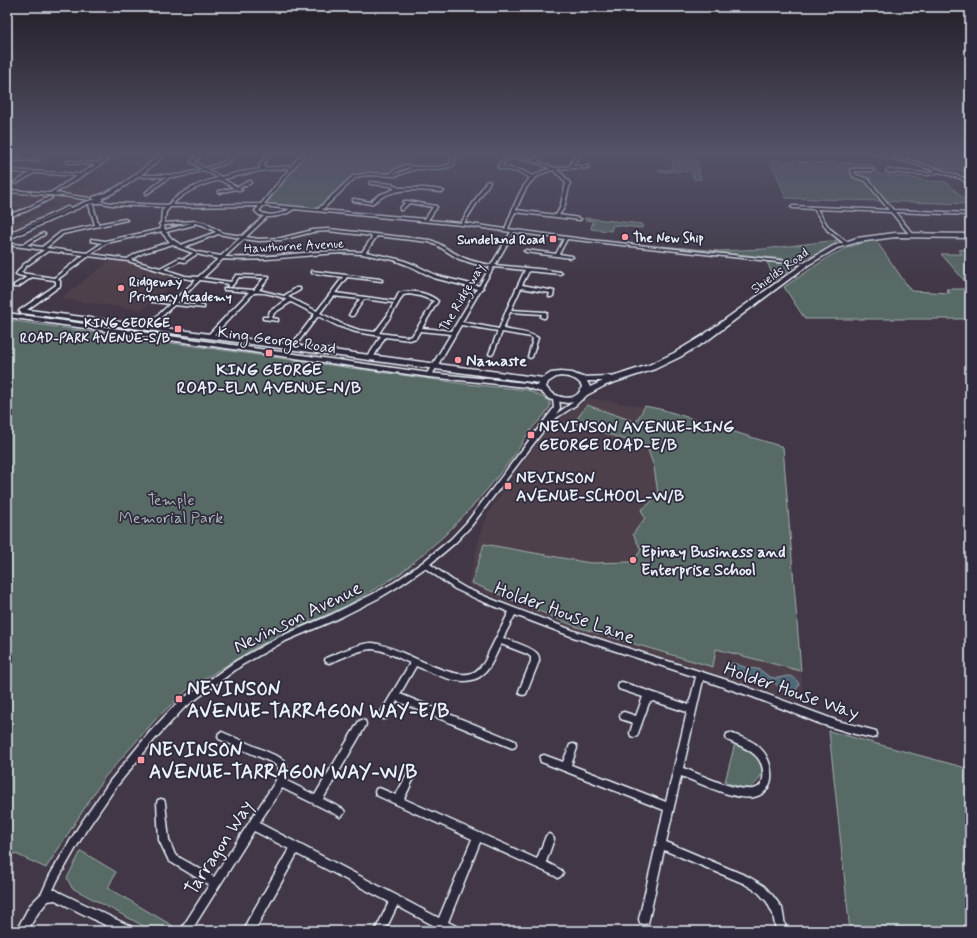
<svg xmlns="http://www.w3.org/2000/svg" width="977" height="938" viewBox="0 0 977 938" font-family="Mynerve,sans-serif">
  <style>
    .built { fill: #4e404c }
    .green { fill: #596b65; stroke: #a0aeae }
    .water { fill: #4e6876; stroke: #8c9faa }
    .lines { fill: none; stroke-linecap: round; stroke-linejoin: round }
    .minor-casing { stroke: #e8f1f8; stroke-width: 3 }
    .major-casing { stroke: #e8f1f8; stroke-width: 3 }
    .highway-casing { stroke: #e8f1f8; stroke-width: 3 }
    .minor { fill: #2f2a3d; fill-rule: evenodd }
    .major { fill: #2f2a3d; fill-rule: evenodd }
    .highway { fill: #2f2a3d; fill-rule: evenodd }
    .poi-dot { fill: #ff9aa2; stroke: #2f2a3d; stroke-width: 1.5 }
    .labels { text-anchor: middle; stroke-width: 3.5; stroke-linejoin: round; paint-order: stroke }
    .far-poi-label { font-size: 13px; font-weight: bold; fill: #e8f1f8; stroke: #2f2a3d; text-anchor: start }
    .far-street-label { font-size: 13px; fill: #e8f1f8; stroke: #2f2a3d }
    .street-label { font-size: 16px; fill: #e8f1f8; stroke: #2f2a3d }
    .poi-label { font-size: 16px; font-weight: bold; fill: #e8f1f8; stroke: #2f2a3d; text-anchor: start }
    .park-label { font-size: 16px; fill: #a8b5b6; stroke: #2f2a3d }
    .near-street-label { font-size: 19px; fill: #e8f1f8; stroke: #2f2a3d }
    .near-poi-label { font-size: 19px; font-weight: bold; fill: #e8f1f8; stroke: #2f2a3d; text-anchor: start }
  </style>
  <rect width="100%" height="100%" fill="#413746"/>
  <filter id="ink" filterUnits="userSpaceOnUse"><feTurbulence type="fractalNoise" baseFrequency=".025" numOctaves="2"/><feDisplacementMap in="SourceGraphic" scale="8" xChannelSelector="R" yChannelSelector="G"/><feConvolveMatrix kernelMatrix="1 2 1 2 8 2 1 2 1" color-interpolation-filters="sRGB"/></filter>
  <g filter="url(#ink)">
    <g class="built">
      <polygon points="133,153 163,153 110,190 91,197 85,200 84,202 7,237 7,225 58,205 39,200 27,208 9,206 29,194 52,196 66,186 85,187"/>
      <polygon points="112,259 132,263 181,277 142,310 60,299"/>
      <polygon points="589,398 664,410 783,447 804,704 715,674 584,633 502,600 468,584 480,536 488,513 548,428"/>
    </g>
    <g class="green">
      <polygon points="307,153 418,153 404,166 389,174 364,173 353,177 319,209 266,204"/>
      <polygon points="672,153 694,153 701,179 694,179 691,171 662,172 658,171 673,169"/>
      <polygon points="915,153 970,153 970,172 935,167 940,163 926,160"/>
      <polygon points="771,161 870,164 880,175 909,177 927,181 946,182 970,204 786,198"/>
      <polygon points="585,218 642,224 642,228 613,225 611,231 591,229 593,221 585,220"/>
      <polygon points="875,239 911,291 950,293 946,289 970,289 970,319 805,319 784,287 830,256 849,247"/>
      <polygon points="838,240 840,243 803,261 661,246 719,251 764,249"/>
      <polygon points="970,249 970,287 941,254 962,254 959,250"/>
      <polygon points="767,262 790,264 793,267 775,280"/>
      <polygon points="7,320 466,384 528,390 548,400 550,402 550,407 541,419 534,426 524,439 516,453 490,486 469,510 444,536 400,574 350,604 256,647 188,689 156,719 104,778 46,868 7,850"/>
      <polygon points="587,405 636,422 645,406 664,410 783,447 801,671 716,649 713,667 577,627 472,583 484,544 590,563 630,562 636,557 641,550 633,534 645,518 641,510 649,504 658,494 654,467 647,447 574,423"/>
      <polygon points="829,731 970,769 970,931 850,931"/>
      <path d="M 735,743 C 741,745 751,747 755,752 C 767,766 763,779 750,788 L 740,787 L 725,782 Z"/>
      <polygon points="81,851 116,872 108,888 180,930 153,931 72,888 67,878"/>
    </g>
    <path class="water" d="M 733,663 C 738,664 743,667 748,668 C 752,669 756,668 760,670 C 765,673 768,677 774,678 C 784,679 791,670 799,684 L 797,689 L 794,692 L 785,690 L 774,683 L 759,682 L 744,672 L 732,671 L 729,668 L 730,665 Z"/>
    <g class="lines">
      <defs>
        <g id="minor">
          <polygon points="19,153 23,153 15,158 38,159 40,160 38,161 12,160 7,163 7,161"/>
          <polygon points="113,153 117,153 100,165 55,193 89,198 91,199 90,200 64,196 7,192 7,190 50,193 77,176 34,173 16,184 14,183 15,182 30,173 7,172 7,170 80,174 95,165 68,163 67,163 67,161 97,163"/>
          <path d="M 199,153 L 203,153 L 195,162 L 205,168 L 224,162 L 234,153 L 238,153 L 226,164 L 207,169 L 221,177 L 236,173 L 260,169 L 260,163 L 269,153 L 273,153 L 264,163 L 264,168 L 292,166 L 302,153 L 306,153 L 264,204 L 318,209 L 353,176 L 369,173 L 389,174 L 398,168 L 406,165 L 412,166 L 416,167 L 439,167 L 451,164 L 451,156 L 456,153 L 460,153 L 454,157 L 454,165 L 450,167 L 439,169 L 416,169 L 395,176 L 369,175 L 360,176 L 355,178 L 322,210 L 425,219 L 433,207 L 409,203 L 402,210 L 400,210 L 400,208 L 405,203 L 403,202 L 404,201 L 408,201 L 436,206 L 437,207 L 428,220 L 461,223 L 486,182 L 488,181 L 490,182 L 464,223 L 505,229 C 512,212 518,191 530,178 L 521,173 L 498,168 L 498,166 L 508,153 L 512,153 L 509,156 L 535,160 L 539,153 L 543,153 L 538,161 L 554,168 L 570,166 L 576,153 L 580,153 L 573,166 L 588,166 L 588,168 L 573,168 L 556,169 L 563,175 L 570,183 L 564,208 L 559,215 L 579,218 L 581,219 L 580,220 L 515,212 L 508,229 L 590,240 L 806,263 L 808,264 L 806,265 L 567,239 L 559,254 L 572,256 L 573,257 L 571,258 L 526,252 L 524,251 L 526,250 L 556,254 L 564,239 L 514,232 L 495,265 L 548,270 L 560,272 L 562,273 L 560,274 L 529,271 L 522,285 L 554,291 L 553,296 L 551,297 L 549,297 L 550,293 L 521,288 L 511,310 L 545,312 L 547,313 L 545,318 L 543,318 L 541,317 L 542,314 L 510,312 L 503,329 C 513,331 530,332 538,338 L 532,357 L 530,358 L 528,357 L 533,339 L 531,337 L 502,332 L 493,354 L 491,355 L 489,354 L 498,331 L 461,325 L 432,375 L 429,377 L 426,375 L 451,334 L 420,331 L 416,338 L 410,340 L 385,337 L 373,358 L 370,360 L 367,358 L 381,336 L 356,332 L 338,326 L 318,316 L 293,349 L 291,349 L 289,348 L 315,314 L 291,302 L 274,313 L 272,318 L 278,319 L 278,321 L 263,319 L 263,317 L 268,317 L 270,311 L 287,300 C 278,295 264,292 254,293 L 212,337 L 208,337 L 208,335 L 249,292 L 226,290 L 224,290 L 224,288 L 254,290 L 264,278 L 239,277 L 231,287 L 229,287 L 227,286 L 229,284 L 200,280 L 177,303 L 194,305 L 203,298 L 205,299 L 199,305 L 204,306 L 204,308 L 174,305 L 160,318 L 165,330 L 163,331 L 161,330 L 157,320 L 134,327 L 132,326 L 156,317 L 170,304 L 154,302 L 152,302 L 152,300 L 172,302 L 196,280 L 183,278 L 128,261 L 89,256 L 58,279 L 60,281 L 60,286 L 24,312 L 20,312 L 20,310 L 56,285 L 56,281 L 54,280 L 32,277 L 18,287 L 14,287 L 14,285 L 27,277 L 18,275 L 16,274 L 23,265 L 44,250 L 7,245 L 7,243 L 22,245 L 43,233 L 45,234 L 44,235 L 27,245 L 42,247 L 61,232 L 95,225 L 89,205 L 91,204 L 93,205 L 98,224 L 125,219 L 127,220 L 63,234 L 46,248 L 87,253 L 102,243 L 91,241 L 91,239 L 105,241 L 161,229 L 160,225 L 159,224 L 161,223 L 162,211 L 166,207 L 112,205 L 96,202 L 98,201 L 112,203 L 168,205 C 180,191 200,183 218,178 L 204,170 L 179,177 L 170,177 L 147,194 L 146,194 L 146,192 L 166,177 L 142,177 L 140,176 L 142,175 L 179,175 L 202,169 L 191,162 ZM 508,158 C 522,159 538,161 550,169 L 542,171 L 533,176 L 523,171 L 501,166 ZM 409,167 L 412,168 L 399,173 L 393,174 L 400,170 ZM 290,168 L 261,204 L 172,205 C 183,192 203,184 220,180 L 234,188 L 219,191 L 219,193 L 236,189 L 240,191 L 242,190 L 239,188 L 251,183 L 251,181 L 249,181 L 237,187 L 223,179 L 259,171 ZM 553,170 L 561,177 L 566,183 L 560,208 L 556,215 L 516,210 C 525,189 529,176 553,170 ZM 259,206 L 255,211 L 259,215 L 264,216 L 242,236 L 223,233 L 205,223 L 196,221 L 164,223 L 166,212 L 170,207 ZM 263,206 L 290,209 C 280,214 269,218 259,211 ZM 294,209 L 462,225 L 511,232 L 491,265 C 480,263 468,261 458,255 C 448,250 440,243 430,240 L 328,229 L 313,230 L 281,238 L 259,239 L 246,237 L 267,217 C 277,217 286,215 294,209 ZM 191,223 L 165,230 L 164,225 ZM 194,223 L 203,225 L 216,232 L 181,245 L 172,239 L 166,232 L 194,225 ZM 162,231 L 162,233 L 170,242 L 141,251 L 127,259 L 91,254 L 106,243 ZM 328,231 L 373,236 L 362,252 C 347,251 333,251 318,252 C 287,254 256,259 225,257 L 244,239 L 259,241 L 281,240 L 313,232 ZM 218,234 L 240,238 L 221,256 L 197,252 L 184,247 ZM 377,236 L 429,242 L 438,246 L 459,259 L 475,264 L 490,267 L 479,286 L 438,276 L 415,265 L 402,260 L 366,252 ZM 173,244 L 179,248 L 193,253 L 184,259 L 179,258 L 160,268 L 131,260 L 143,253 ZM 48,251 L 84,255 L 54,278 L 21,273 L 25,267 ZM 341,253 L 362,254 L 394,260 L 412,267 L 434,278 L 477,289 L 452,331 L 422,328 L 438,301 C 429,293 411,289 399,293 L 395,301 L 335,293 L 347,277 L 382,281 L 382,280 L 380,279 L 312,271 L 312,273 L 313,273 L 343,277 L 317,311 L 288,297 L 300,290 L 300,288 L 296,288 L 284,296 L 259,290 L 269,278 L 269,276 L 238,275 L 236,275 L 231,282 L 203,278 L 223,259 C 262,262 302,255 341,253 ZM 197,254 L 218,259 L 198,277 L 185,276 L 164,269 L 180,261 L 185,262 ZM 494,267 L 525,270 L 506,311 L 499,329 L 462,322 L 481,289 L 483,288 L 482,287 ZM 409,294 L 420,296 L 434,301 L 412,336 L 409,337 L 379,333 L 391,316 L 403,295 ZM 333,296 L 360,299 L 349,315 L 351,316 L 353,316 L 364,299 L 394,303 L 387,316 L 375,332 L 359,330 L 342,324 L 320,313 Z"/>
          <polygon points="871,153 877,153 913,161 970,180 970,182 967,181 970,185 970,188 962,179 939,172 928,175 887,172 886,171 888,170 928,173 936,171 911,163"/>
          <polygon points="852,169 873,169 874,170 872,171 854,171 856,175 868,179 893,210 970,213 970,215 895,212 913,234 911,235 910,235 891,212 817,209 829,228 848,243 845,244 827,230 814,209 793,208 791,207 793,206 889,210 866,181 854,177 850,170"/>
          <path d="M 370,182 L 392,184 L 399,188 L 425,188 L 442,190 L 444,191 L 442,192 C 422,190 400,187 382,197 C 378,199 375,202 371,204 L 353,201 L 353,199 L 354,199 L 370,202 L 379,195 L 395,189 L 391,186 L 371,184 L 370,184 Z"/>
          <polygon points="49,197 52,198 27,211 7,217 7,215 25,209"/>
          <polygon points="67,207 69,207 74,210 72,211 68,209 7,236 7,234"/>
          <path d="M 581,395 L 584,397 L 576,405 L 550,422 L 471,526 L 455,543 L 430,564 L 455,582 L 467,589 L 501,603 L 577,632 L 736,683 L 838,721 L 876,731 L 877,734 L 876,737 L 873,738 L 855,734 L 821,724 L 753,697 L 703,680 L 683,768 C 702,775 733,791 753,789 C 759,788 762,784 763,779 C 766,754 745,748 727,740 L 726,737 L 727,734 L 730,733 C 740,737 753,740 760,748 C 774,761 778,792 754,797 C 735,801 700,783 681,776 L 666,842 L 749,877 L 764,886 L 773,896 L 782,908 L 786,931 L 776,931 L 773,914 L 767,902 L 758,892 L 743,883 L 664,850 L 649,919 L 648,923 L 644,924 L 640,923 L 639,919 L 664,810 L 544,763 L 541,762 L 540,759 L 541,756 L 544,755 L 563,762 L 570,745 L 573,744 L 576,745 L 577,748 L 571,765 L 666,802 L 687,712 L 653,701 L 649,703 L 637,736 L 634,737 L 631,736 L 630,733 L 633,723 L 621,719 L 620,716 L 621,713 L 624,712 L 636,716 L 643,697 L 619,689 L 618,686 L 619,683 L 622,682 L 689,705 L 696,677 L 576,638 L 515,615 L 503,638 C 511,641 535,648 538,655 C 539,656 539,659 539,661 L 526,694 L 523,695 L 520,694 L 519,691 L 531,661 L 531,657 L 527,654 L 501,644 C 497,652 493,662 488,669 C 470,693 438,675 416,666 L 400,694 L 515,741 L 516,744 L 515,747 L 512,748 L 397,701 L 387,718 L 384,719 L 381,718 L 380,715 L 381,712 L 410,663 C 398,658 384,649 371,649 C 358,650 341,659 329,663 L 326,662 L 325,660 L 326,658 C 338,653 361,642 373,643 C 397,645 454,684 474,672 C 477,671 480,667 483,664 C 486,660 488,653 491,648 C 497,636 503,624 509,612 L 479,600 L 455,589 L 425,568 L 399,586 L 379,598 L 337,619 L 283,642 L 242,665 L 184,708 L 155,739 L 116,787 L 85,832 L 57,881 L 53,890 L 56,890 L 59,892 L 132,927 L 133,931 L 117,931 L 55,900 L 48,901 L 38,913 L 27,931 L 16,931 L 30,905 L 42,893 L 50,875 L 79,826 L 110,781 L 149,733 L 178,702 L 236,661 L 277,638 L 331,615 L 373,594 L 395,582 L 423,562 L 451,539 L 467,522 L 554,408 L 553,399 L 554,398 L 558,398 L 559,399 L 560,408 L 556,414 L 572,403 L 579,396 Z"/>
          <path d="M 362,720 L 365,721 L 366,724 L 365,727 L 323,799 L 343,809 L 345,812 L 343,815 L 340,817 L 337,815 L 282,788 L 259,823 L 394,894 L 398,896 L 399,897 L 439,918 L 472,839 L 376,795 L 375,792 L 376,789 L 379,788 L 396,795 L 408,773 L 411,772 L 414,773 L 415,776 L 404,799 L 537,859 L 546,836 L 549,834 L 552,836 L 554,839 L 546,862 L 561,870 L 563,873 L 561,876 L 558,878 L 555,876 L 480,842 L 448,922 L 458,927 L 459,931 L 444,931 L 397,906 L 385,931 L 375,931 L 389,902 L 297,854 L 255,930 L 251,931 L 247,930 L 246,926 L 247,922 L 289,849 L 254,831 L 191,931 L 180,931 L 209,885 L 169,861 L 159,840 L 157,803 L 158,800 L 161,799 L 164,800 L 165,803 L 169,840 L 175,855 L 214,877 L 275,782 L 278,774 L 278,767 L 273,763 L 219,739 L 218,736 L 219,733 L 222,732 L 279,757 C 288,764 288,769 285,780 L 315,795 L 359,721 Z"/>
        </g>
        <path id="major" d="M 162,153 L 166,153 C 151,168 122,191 102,198 L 103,199 L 99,203 L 88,204 L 7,240 L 7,236 L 85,202 L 97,199 L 93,199 L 93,197 C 119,191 142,169 162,153 Z"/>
        <path id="highway" d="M 895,233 L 970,234 L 970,238 L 895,237 L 858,242 L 837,248 L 808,265 L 708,340 L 680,357 L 655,369 L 606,385 L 587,395 L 583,399 L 574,402 L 567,403 L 556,401 L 549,399 L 541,392 L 526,387 L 429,377 L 7,317 L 7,313 L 429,373 L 526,383 L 538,386 L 539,383 L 22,313 L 19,311 L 22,309 L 543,378 L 551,373 L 561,372 L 572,373 L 582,377 L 609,376 L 612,377 L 649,365 L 674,353 L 702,336 L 804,263 L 833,246 L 857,238 ZM 561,376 C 570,377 577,378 582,386 C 578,404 554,399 546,387 L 548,382 L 556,377 ZM 587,381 L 603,381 L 590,387 Z"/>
      </defs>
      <use href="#minor" class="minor-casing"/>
      <use href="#major" class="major-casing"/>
      <use href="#highway" class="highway-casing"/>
      <use href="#minor" class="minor"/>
      <use href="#major" class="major"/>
      <use href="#highway" class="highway"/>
    </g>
  </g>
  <linearGradient id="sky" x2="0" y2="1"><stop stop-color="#241e26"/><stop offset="0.54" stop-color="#545368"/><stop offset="1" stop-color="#545368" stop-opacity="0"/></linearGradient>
  <rect width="977" height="284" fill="url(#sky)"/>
  <g class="poi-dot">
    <circle cx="625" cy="237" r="4"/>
    <rect x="549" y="235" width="8" height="8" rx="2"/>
    <circle cx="121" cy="288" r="4"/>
    <rect x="174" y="325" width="8" height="8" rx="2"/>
    <rect x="265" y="349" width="8" height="8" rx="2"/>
    <circle cx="458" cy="360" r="4"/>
    <rect x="527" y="431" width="8" height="8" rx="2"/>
    <rect x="504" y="482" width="8" height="8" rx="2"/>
    <circle cx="633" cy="560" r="4"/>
    <rect x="175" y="695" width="8" height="8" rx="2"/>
    <rect x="137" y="756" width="8" height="8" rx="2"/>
  </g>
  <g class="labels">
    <g class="far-poi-label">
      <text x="633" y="242">The New Ship</text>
      <text x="545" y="244" text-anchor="end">Sundeland Road</text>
      <text x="129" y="286">Ridgeway<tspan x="129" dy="15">Primary Academy</tspan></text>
      <text x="170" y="327" text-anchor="end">KING GEORGE<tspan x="170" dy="15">ROAD-PARK AVENUE-S/B</tspan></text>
    </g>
    <g class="far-street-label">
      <text transform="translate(294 245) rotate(-3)" y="5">Hawthorne Avenue</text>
      <text transform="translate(779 270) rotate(-36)" y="5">Shields Road</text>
      <text transform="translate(461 297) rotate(-60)" y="5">The Ridgeway</text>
    </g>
    <g class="street-label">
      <text transform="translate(277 339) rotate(8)" y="6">King George Road</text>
    </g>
    <g class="poi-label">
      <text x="466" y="366">Namaste</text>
      <text x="269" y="375" text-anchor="middle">KING GEORGE<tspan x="269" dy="18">ROAD-ELM AVENUE-N/B</tspan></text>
      <text x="539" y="432">NEVINSON AVENUE-KING<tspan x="539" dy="18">GEORGE ROAD-E/B</tspan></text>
      <text x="516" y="483">NEVINSON<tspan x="516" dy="18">AVENUE-SCHOOL-W/B</tspan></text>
      <text x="641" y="557">Epinay Business and<tspan x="641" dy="18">Enterprise School</tspan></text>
    </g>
    <g class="park-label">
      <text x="171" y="505">Temple<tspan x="171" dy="18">Memorial Park</tspan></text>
    </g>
    <g class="near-street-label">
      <text transform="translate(565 612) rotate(20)" y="7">Holder House Lane</text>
      <text transform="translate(297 616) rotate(-26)" y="7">Nevinson Avenue</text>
      <text transform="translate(792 690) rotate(19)" y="7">Holder House Way</text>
      <text transform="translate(218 847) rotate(-57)" y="7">Tarragon Way</text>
    </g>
    <g class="near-poi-label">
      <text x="187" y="695">NEVINSON<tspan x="187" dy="22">AVENUE-TARRAGON WAY-E/B</tspan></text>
      <text x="149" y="756">NEVINSON<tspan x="149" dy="22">AVENUE-TARRAGON WAY-W/B</tspan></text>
    </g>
  </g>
  <rect width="977" height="938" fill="none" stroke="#2f2a3d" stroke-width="24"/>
  <rect x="12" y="12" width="953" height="914" fill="none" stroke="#e8f1f8" stroke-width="1.5" filter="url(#ink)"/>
</svg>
